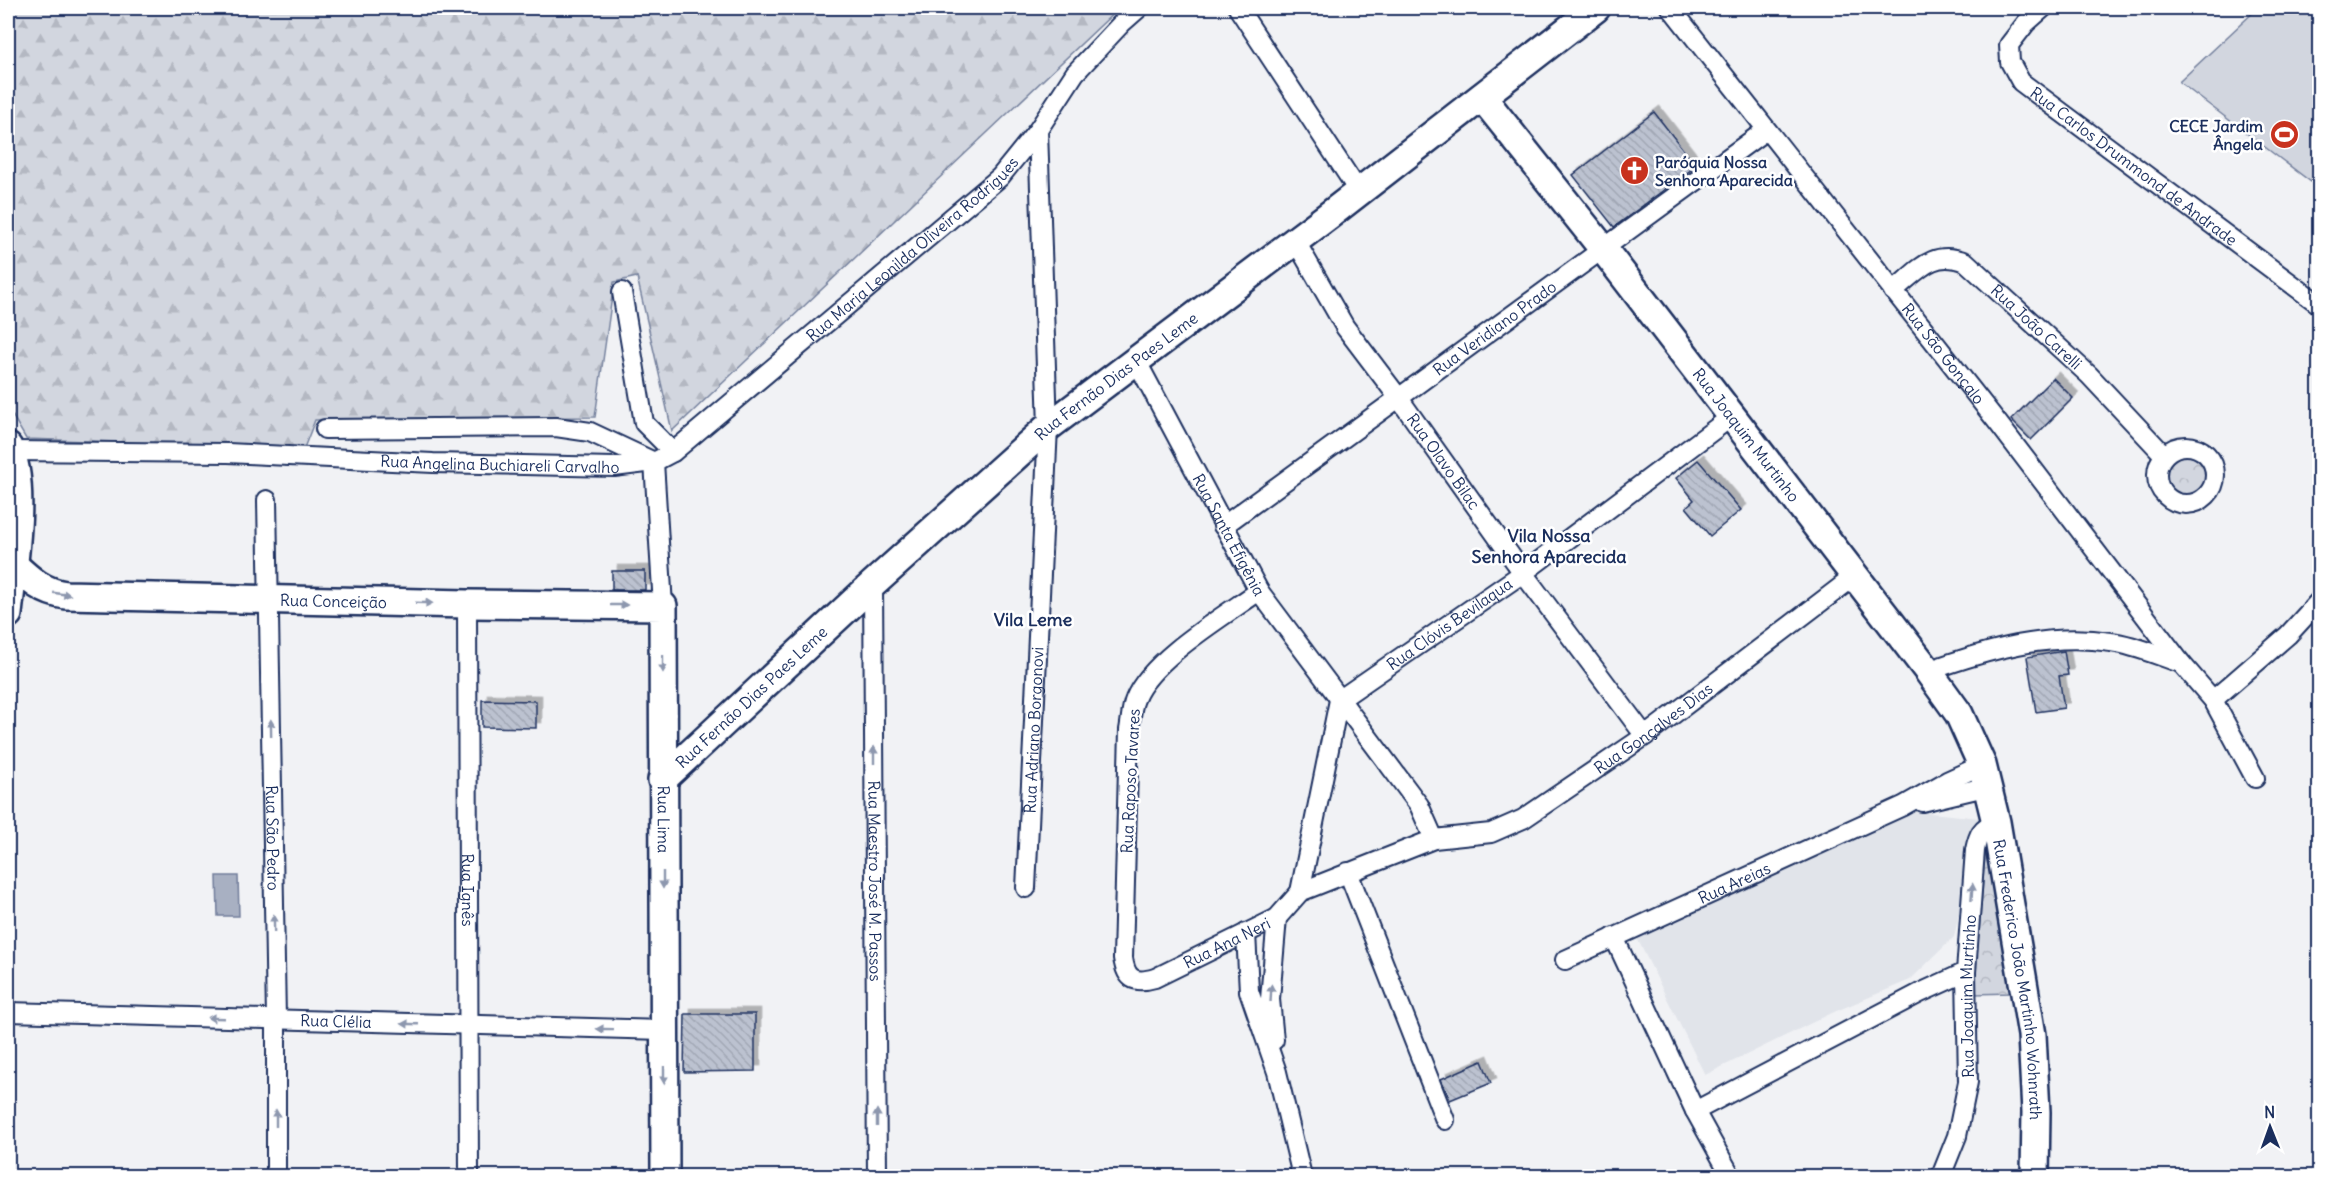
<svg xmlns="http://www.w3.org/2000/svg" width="2327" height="1184" viewBox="0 0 2327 1184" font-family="Delius,sans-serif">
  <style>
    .built { fill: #e1e4ea }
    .forest { fill: url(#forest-firs); stroke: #76829e; stroke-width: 1.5 }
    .park { fill: url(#park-crowns); stroke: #76829e; stroke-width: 1.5 }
    .garden { fill: #d2d6df; stroke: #76829e; stroke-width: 1.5 }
    .water { fill: #a8b0c2; stroke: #707c9a; stroke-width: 1.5 }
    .building { fill: url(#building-back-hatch); stroke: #1b2f5e; stroke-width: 1.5; filter: url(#shadow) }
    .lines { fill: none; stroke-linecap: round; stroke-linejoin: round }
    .street-casing { stroke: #1b2f5e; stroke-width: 22 }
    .secondary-casing { stroke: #1b2f5e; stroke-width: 32 }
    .street { stroke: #fff; stroke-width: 18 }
    .secondary { stroke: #fff; stroke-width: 27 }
    .oneway { fill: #8d97ae }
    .labels { text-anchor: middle; stroke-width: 5; stroke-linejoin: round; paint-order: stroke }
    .poi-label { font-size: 16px; font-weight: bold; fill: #1b2f5e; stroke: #fff; text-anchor: end }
    .street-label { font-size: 16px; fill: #1b2f5e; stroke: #fff }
    .neighbourhood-label { font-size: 18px; font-weight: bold; fill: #1b2f5e; stroke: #fff }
  </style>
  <defs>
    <pattern id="forest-firs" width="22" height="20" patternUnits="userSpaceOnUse" patternTransform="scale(1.5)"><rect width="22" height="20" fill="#d2d6df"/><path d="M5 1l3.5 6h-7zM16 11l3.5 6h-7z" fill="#b4b8c2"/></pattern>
    <pattern id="park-crowns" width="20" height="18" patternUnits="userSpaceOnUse" patternTransform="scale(1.5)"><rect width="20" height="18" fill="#d2d6df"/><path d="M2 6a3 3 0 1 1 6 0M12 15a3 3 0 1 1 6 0" fill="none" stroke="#b4b8c2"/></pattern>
    <pattern id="building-back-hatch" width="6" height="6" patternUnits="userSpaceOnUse" patternTransform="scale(1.5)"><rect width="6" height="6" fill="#bcc2d0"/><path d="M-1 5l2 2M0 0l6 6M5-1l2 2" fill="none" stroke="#a1a7b5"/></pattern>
    <filter id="shadow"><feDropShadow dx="5.5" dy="-5.5" stdDeviation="0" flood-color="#0004"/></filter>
  </defs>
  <rect width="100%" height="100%" fill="#f1f2f5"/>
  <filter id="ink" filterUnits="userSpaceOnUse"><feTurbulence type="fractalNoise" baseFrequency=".0167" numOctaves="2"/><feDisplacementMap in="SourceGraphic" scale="12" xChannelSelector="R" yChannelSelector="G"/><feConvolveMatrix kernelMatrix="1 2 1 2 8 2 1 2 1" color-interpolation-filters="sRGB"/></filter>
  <g filter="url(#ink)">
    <polygon class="built" points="1921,812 1980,818 1954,937 1910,980 1834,1012 1705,1075 1637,938 1903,813"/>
    <polygon class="forest" points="8,8 1119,8 672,431 637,277 614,282 595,417 315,420 304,448 26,439 8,408"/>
    <g class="park">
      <circle cx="2186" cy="475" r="21"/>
      <polygon points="1986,843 2010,993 1974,994"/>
    </g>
    <polygon class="garden" points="2258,8 2319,8 2319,188 2179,82"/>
    <polygon class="water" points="217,876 238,876 239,916 218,916"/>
    <g class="building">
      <polygon points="1654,112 1696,166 1614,227 1573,175"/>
      <polygon points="2053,378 2073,398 2031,440 2011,420"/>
      <polygon points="1698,460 1741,510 1710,536 1686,507 1694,500 1676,478"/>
      <rect x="612" y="571" width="33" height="19"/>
      <polygon points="2064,651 2068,675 2059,676 2064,708 2036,712 2027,657"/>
      <polygon points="482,700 536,701 536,728 482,727"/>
      <polygon points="685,1014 755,1014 755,1071 684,1072"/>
      <polygon points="1482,1061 1491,1083 1450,1100 1441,1079"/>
    </g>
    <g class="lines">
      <defs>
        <g id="street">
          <polyline points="1238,8 1359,192"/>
          <path id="s1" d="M 1671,8 L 1998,423 L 2181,663 L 2213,700 L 2255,778"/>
          <path id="s2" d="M 2043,8 L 2026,23 L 2009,45 L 2010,62 L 2021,82 L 2320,305"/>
          <path id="s3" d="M 1295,240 L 1345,327 L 1398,397 L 1523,573 L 1645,736"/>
          <path id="s4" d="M 1893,291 C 1919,270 1932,249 1966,262 L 2089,375 L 2164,455"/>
          <polyline points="622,292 644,423 673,452"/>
          <path id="s5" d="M 1136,360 L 1259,591 L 1419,805 L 1434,839"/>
          <polyline points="325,429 556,427 590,432 654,462"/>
          <circle cx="2186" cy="475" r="29"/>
          <path id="s6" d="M 10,451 L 228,453 L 433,463 L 614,467 L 654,462 L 673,452 L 1000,177 L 1038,130 L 1075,73 L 1122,23 L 1139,8"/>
          <polyline points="654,462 663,606"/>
          <path id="s7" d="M 267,500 L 276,1019 L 276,1176"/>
          <path id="s8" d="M 1223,526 L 1766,130"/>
          <path id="s9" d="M 873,584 L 877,1176"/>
          <path id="s10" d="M 1259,591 C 1224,616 1150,660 1135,699 C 1131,708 1131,720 1129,730 L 1123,958 C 1126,979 1134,984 1155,978 L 1277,918 L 1300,892 L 1434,839 L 1491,833 L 1523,819 L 1645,736 L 1855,576"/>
          <path id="s11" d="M 467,604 L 469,1176"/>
          <path d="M 1928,671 C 1987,650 2048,632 2111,642 C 2135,645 2159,656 2181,663"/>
          <polyline points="2213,700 2288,635 2320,600"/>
          <polyline points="1922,802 1989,786"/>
          <polyline points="1348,872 1445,1120"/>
          <path id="s12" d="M 1026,888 L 1048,427 L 1038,130"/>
          <path id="s13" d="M 1300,892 L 1339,700 L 1523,573 L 1731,417"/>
          <polyline points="1246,933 1249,991 1277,1072 1302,1176"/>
          <polyline points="1614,937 1695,1111 1731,1176"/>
          <path id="s14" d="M 1565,960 L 1903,806 L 1947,781 L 1982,765"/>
          <path id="s15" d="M 8,1012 L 664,1030"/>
          <polyline points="1274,1040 1270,999 1277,918"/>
          <polyline points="1695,1111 1920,993 1966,972"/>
          <path id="s16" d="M 1941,1176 L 1957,1136 L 1968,1082 L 1966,972 L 1975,850 C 1978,835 1981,827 1996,822"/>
        </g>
        <g id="secondary">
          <path id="s17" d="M 1482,97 L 1604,250 L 1928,671 L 1959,714 L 1982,765 L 1996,822 L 2032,1035 L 2036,1112 L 2035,1176"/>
          <path d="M 8,447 C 28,482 12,573 8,614"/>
          <path id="s18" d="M 13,564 C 30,580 43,592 66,595 L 467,604 L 663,606 L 665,1176"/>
          <path id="s19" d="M 662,780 L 873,584 L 1048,427 L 1328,216 L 1596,8"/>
        </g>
      </defs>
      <use href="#street" class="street-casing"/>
      <use href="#secondary" class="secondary-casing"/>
      <use href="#street" class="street"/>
      <use href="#secondary" class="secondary"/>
    </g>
    <defs><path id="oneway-solid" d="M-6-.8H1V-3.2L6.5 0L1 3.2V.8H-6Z" transform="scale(1.5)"/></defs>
    <g class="oneway">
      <use href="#oneway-solid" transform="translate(62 594) rotate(8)"/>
      <use href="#oneway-solid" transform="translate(424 603) rotate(2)"/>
      <use href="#oneway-solid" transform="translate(619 605)"/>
      <use href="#oneway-solid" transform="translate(663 664) rotate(90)"/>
      <use href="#oneway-solid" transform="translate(271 728) rotate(-91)"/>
      <use href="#oneway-solid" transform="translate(874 755) rotate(-90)"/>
      <use href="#oneway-solid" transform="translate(663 880) rotate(90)"/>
      <use href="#oneway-solid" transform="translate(1972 892) rotate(-86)"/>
      <use href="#oneway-solid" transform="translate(274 923) rotate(-91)"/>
      <use href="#oneway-solid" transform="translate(1271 993) rotate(-87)"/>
      <use href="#oneway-solid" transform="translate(216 1018) rotate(-178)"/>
      <use href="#oneway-solid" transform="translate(410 1024) rotate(-178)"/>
      <use href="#oneway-solid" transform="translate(605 1029) rotate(-179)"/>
      <use href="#oneway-solid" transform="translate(664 1075) rotate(90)"/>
      <use href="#oneway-solid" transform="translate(276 1118) rotate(-90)"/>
      <use href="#oneway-solid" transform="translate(877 1118) rotate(-90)"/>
    </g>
  </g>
  <defs>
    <symbol id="stadium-disc" viewBox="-11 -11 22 22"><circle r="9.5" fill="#c8321e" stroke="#fff"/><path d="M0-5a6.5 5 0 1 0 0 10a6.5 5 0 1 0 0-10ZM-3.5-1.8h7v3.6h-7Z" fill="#fff"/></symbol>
    <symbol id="church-disc" viewBox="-11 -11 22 22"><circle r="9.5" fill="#c8321e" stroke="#fff"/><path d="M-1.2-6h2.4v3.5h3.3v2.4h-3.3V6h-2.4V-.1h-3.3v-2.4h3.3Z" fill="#fff"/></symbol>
  </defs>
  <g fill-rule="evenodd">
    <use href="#stadium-disc" x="2268" y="118" width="33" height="33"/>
    <use href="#church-disc" x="1618" y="154" width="33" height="33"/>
  </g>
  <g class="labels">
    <g class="poi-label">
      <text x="2263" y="132">CECE Jardim<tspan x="2263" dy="18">Ângela</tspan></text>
      <text x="1655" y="168" text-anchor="start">Paróquia Nossa<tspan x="1655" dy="18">Senhora Aparecida</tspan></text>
    </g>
    <g class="street-label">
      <text dy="6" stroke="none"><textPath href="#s2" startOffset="231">Rua Carlos Drummond de Andrade</textPath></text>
      <text dy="6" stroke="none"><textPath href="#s6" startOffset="980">Rua Maria Leonilda Oliveira Rodrigues</textPath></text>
      <text dy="6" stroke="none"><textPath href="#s4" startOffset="180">Rua João Carelli</textPath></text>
      <text dy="6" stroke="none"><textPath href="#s8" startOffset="336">Rua Veridiano Prado</textPath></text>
      <text dy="6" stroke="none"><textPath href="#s1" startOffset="440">Rua São Gonçalo</textPath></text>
      <text dy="6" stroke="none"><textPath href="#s19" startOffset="608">Rua Fernão Dias Paes Leme</textPath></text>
      <text dy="6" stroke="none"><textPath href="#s17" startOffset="429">Rua Joaquim Murtinho</textPath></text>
      <text dy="6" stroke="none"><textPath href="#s3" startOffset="267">Rua Olavo Bilac</textPath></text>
      <text dy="6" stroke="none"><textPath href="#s6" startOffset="490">Rua Angelina Buchiareli Carvalho</textPath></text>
      <text dy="6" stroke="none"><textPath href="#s5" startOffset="198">Rua Santa Efigênia</textPath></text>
      <text dy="6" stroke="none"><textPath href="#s18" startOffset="330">Rua Conceição</textPath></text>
      <text dy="6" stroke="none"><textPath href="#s13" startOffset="330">Rua Clóvis Bevilaqua</textPath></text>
      <text dy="6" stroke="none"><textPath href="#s19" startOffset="122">Rua Fernão Dias Paes Leme</textPath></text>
      <text dy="6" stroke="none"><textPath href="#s10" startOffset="1038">Rua Gonçalves Dias</textPath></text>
      <text dy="6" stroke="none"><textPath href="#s12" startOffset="158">Rua Adriano Borgonovi</textPath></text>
      <text transform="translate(1130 781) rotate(-87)" y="6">Rua Raposo Tavares</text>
      <text dy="6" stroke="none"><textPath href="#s18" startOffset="873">Rua Lima</textPath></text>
      <text dy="6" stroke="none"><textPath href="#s7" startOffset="338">Rua São Pedro</textPath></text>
      <text dy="6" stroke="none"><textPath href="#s9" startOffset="297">Rua Maestro José M. Passos</textPath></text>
      <text dy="6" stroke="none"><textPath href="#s14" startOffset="186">Rua Areias</textPath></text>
      <text dy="6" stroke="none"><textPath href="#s11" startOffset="286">Rua Ignês</textPath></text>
      <text dy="6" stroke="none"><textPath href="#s10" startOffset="552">Rua Ana Neri</textPath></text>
      <text dy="6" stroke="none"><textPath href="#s17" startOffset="1054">Rua Frederico João Martinho Wohnrath</textPath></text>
      <text dy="6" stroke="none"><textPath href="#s16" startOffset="184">Rua Joaquim Murtinho</textPath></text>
      <text dy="6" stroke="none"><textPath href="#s15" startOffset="328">Rua Clélia</textPath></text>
    </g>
    <g class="neighbourhood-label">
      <text x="1549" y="542">Vila Nossa<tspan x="1549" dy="21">Senhora Aparecida</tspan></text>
      <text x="1033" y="626">Vila Leme</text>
    </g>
  </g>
  <rect width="2327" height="1184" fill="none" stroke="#fff" stroke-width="30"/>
  <rect x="15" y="15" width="2297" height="1154" fill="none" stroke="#1b2f5e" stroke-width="2" filter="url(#ink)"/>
  <g transform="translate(2270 1127) rotate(359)" stroke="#ffffff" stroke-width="4.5" paint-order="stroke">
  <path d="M0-4.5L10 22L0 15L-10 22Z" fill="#1b2f5e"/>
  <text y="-9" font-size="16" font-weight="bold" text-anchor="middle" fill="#1b2f5e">N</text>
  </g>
</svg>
